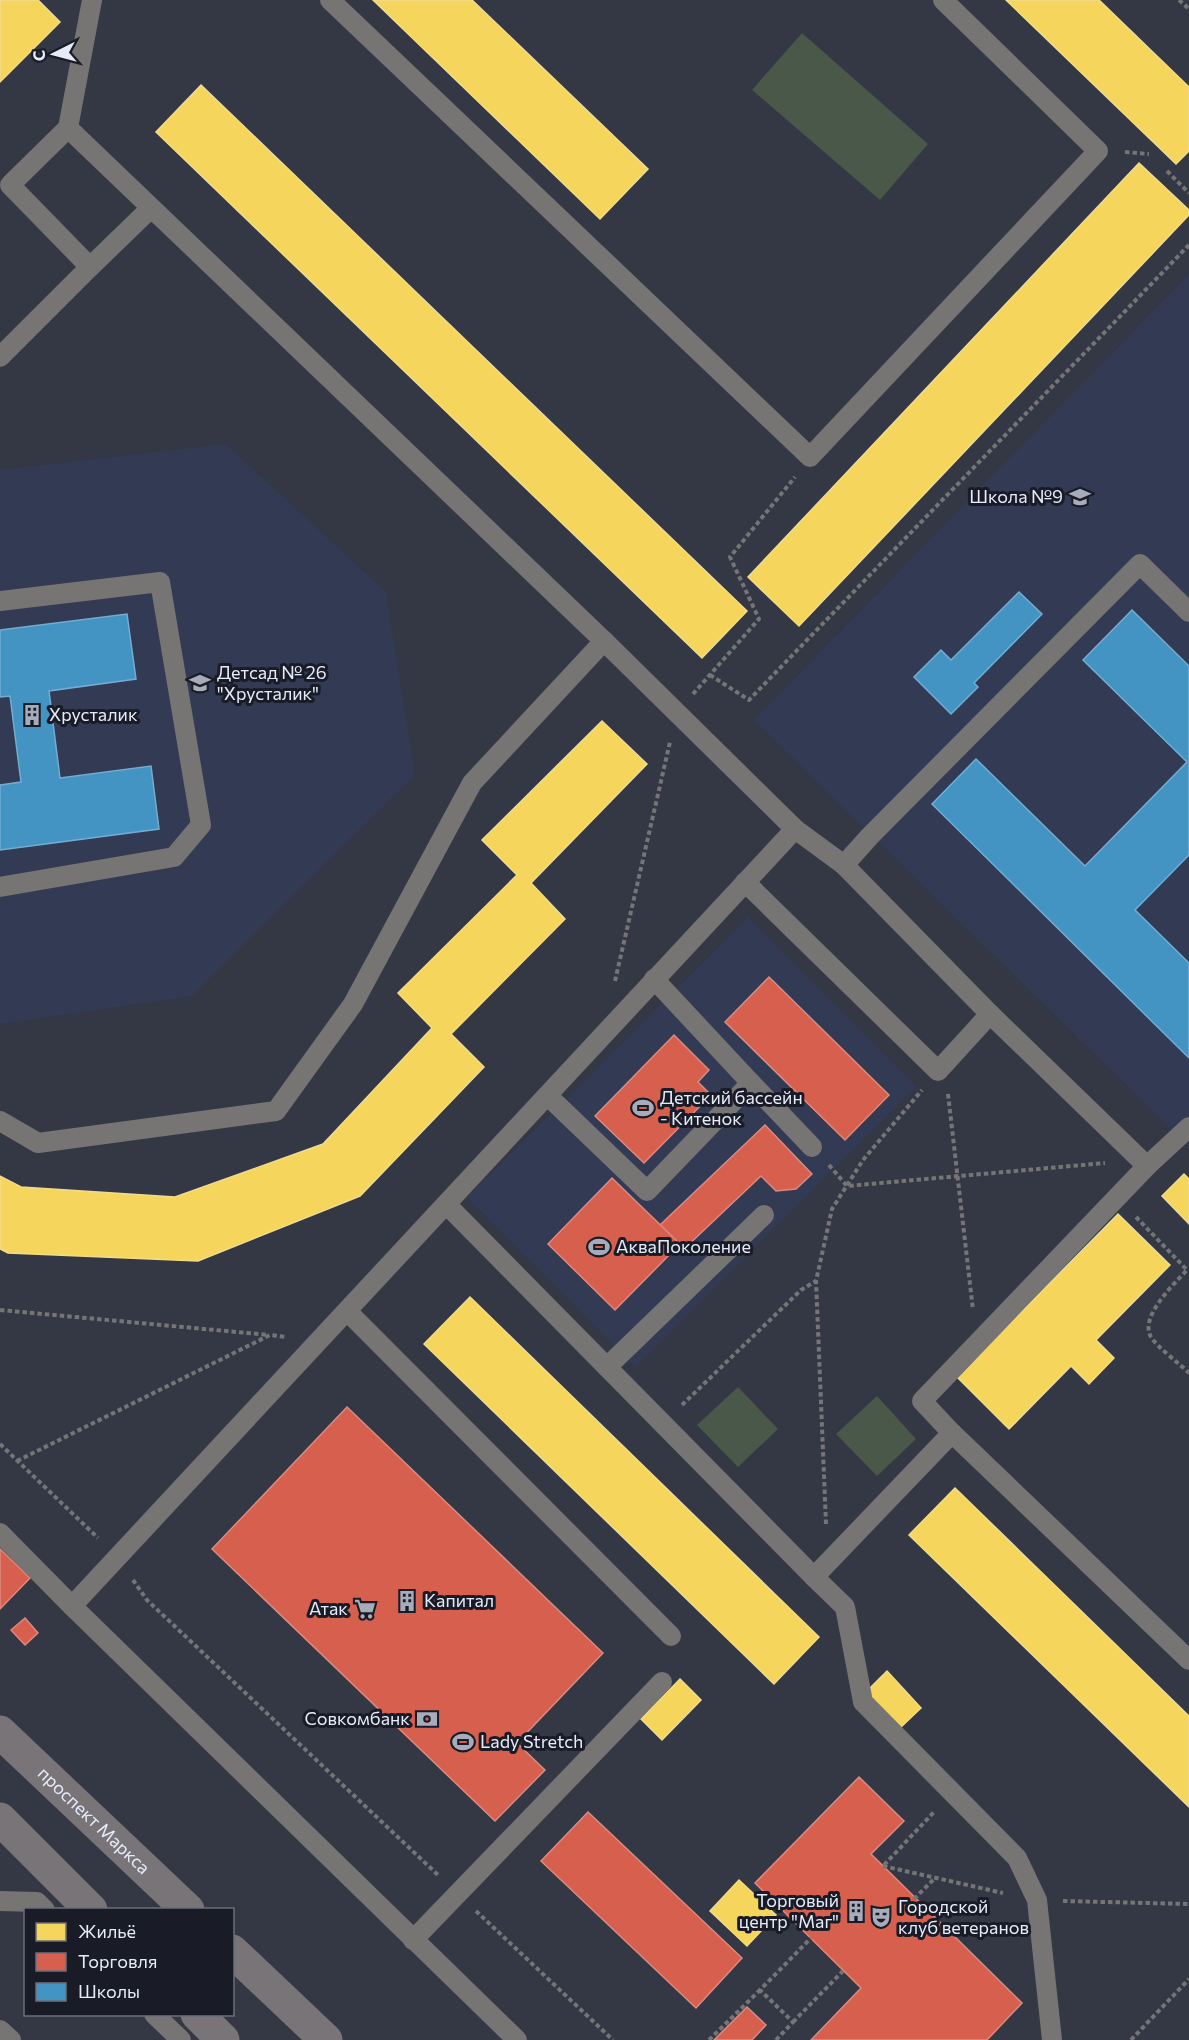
<svg xmlns="http://www.w3.org/2000/svg" width="1189" height="2040" viewBox="0 0 1189 2040" font-family="Commissioner,sans-serif">
  <style>
    .built { fill: #323a54 }
    .green { fill: #495849 }
    .homes { fill: #f6d55c; stroke: #f1dc8b; stroke-width: 1.5 }
    .shops { fill: #d6604d; stroke: #db8a81; stroke-width: 1.5 }
    .schools { fill: #4393c3; stroke: #74add4; stroke-width: 1.5 }
    .lines { fill: none; stroke-linecap: round; stroke-linejoin: round }
    .path { stroke: #757477; stroke-width: 4; stroke-dasharray: 4.5 3; stroke-linecap: butt }
    .service { stroke: #777474; stroke-width: 20 }
    .primary { stroke: #787477; stroke-width: 33 }
    .labels { text-anchor: middle; stroke-width: 6; stroke-linejoin: round; paint-order: stroke }
    .poi-label { font-size: 18px; fill: #e6ebfa; stroke: #191c26; text-anchor: start }
    .street-label { font-size: 18px; fill: #e6ebfa; stroke: #191c26 }
  </style>
  <rect width="100%" height="100%" fill="#333844"/>
  <g class="built">
    <polygon points="1189,274 1189,1147 754,720"/>
    <polygon points="226,444 386,592 415,775 192,996 0,1024 0,470"/>
    <polygon points="748,917 916,1086 635,1367 467,1197"/>
  </g>
  <g class="green">
    <polygon points="802,33 928,144 880,200 752,90"/>
    <polygon points="738,1387 778,1429 738,1467 697,1425"/>
    <polygon points="877,1396 916,1439 877,1476 836,1434"/>
  </g>
  <g class="homes">
    <polygon points="0,0 38,0 60,22 0,82"/>
    <polygon points="373,0 472,0 648,169 600,219"/>
    <polygon points="1006,0 1099,0 1189,87 1189,151 1176,164"/>
    <polygon points="201,85 747,611 702,658 156,132"/>
    <polygon points="1139,163 1189,210 1189,215 799,626 748,577"/>
    <polygon points="602,721 647,764 531,883 565,919 451,1034 484,1067 360,1196 198,1261 8,1253 0,1249 0,1176 21,1187 175,1197 323,1144 432,1028 398,993 517,875 482,840"/>
    <polygon points="1184,1174 1189,1179 1189,1224 1162,1196"/>
    <polygon points="1118,1214 1170,1265 1096,1340 1114,1358 1089,1384 1071,1366 1009,1429 957,1377"/>
    <polygon points="470,1297 819,1637 774,1684 424,1344"/>
    <polygon points="955,1488 1189,1716 1189,1807 909,1535"/>
    <polygon points="887,1671 921,1708 900,1728 866,1692"/>
    <polygon points="680,1679 701,1700 662,1740 641,1719"/>
    <polygon points="739,1880 776,1915 747,1946 710,1911"/>
  </g>
  <g class="shops">
    <polygon points="769,977 889,1095 845,1140 725,1022"/>
    <polygon points="674,1035 709,1070 698,1082 711,1095 644,1163 595,1116"/>
    <polygon points="765,1125 812,1174 796,1189 776,1191 761,1176 684,1249 660,1225"/>
    <polygon points="612,1178 680,1244 615,1310 548,1244"/>
    <polygon points="347,1407 603,1653 517,1743 545,1770 495,1821 212,1549"/>
    <polygon points="0,1549 30,1578 0,1609"/>
    <polygon points="25,1618 38,1633 25,1645 11,1630"/>
    <polygon points="859,1777 904,1821 871,1854 1022,2003 987,2040 811,2040 861,1988 755,1883"/>
    <polygon points="588,1812 742,1958 696,2008 541,1861"/>
    <polygon points="747,2007 766,2025 752,2040 714,2040"/>
  </g>
  <g class="schools">
    <polygon points="1019,592 1042,614 974,683 978,687 951,714 914,677 941,650 951,660"/>
    <polygon points="1132,610 1189,666 1189,855 1135,910 1189,963 1189,1058 932,804 976,759 1085,866 1187,762 1083,660"/>
    <polygon points="127,614 136,679 49,691 60,778 151,766 159,829 0,850 0,785 21,782 10,696 0,697 0,630"/>
  </g>
  <g class="lines">
    <g class="path">
      <polyline points="1179,0 1189,9"/>
      <polyline points="1125,152 1149,154"/>
      <polyline points="1167,171 1189,193"/>
      <polyline points="710,675 749,700 1189,245"/>
      <polyline points="693,694 759,619 730,557 795,477"/>
      <polyline points="615,981 670,742"/>
      <polyline points="948,1094 973,1310"/>
      <polyline points="829,1165 847,1186 1105,1163"/>
      <path d="M 1136,1217 L 1187,1270 C 1174,1284 1139,1317 1151,1337 C 1157,1347 1180,1364 1189,1373"/>
      <polyline points="0,1310 269,1335"/>
      <polyline points="682,1405 801,1290 816,1281"/>
      <polyline points="0,1444 98,1538"/>
      <polyline points="17,1461 270,1335 287,1337"/>
      <polyline points="826,1524 816,1281 832,1209 863,1160 922,1090"/>
      <polyline points="133,1580 147,1600 438,1875"/>
      <polyline points="884,1865 934,1812"/>
      <polyline points="883,1866 1003,1893"/>
      <polyline points="914,1899 935,1878"/>
      <polyline points="1063,1901 1189,1904"/>
      <polyline points="476,1911 613,2040"/>
      <polyline points="793,2022 843,1971"/>
      <polyline points="709,2040 760,1990"/>
      <polyline points="776,2040 793,2022 760,1990 811,1938"/>
      <polyline points="1131,2040 1189,1979"/>
    </g>
    <g class="service">
      <polyline points="330,0 810,457 1098,151 943,0"/>
      <polyline points="68,128 604,641"/>
      <polyline points="90,267 151,208"/>
      <polyline points="0,357 90,267 10,185 68,128 92,0"/>
      <polyline points="0,601 160,582 201,825 174,857 0,887"/>
      <polyline points="795,829 844,865 990,1014 1147,1166 922,1401 952,1433 1189,1660"/>
      <polyline points="844,865 870,836 1140,564 1189,612"/>
      <polyline points="745,882 938,1071 990,1014"/>
      <polyline points="654,979 751,1083"/>
      <polyline points="548,1096 647,1191 751,1083 812,1147"/>
      <polyline points="0,1121 38,1143 276,1111 353,1004 472,783 604,641 795,829 72,1606"/>
      <polyline points="1147,1166 1189,1127"/>
      <polyline points="447,1205 814,1577"/>
      <polyline points="347,1311 671,1636"/>
      <polyline points="607,1367 764,1215"/>
      <polyline points="952,1433 814,1577 845,1607 863,1702 1017,1858 1037,1900 1052,2040"/>
      <polyline points="0,1533 72,1606 517,2040"/>
      <polyline points="0,1901 37,1902 45,1910"/>
      <polyline points="413,1940 662,1682"/>
      <polyline points="154,2014 181,2040"/>
      <polyline points="0,2030 11,2040"/>
    </g>
    <g class="primary">
      <path id="s1" d="M 0,1732 L 188,1910"/>
      <polyline points="0,1819 91,1910"/>
      <polyline points="232,1951 326,2040"/>
      <polyline points="197,2014 223,2040"/>
    </g>
  </g>
  <defs>
    <symbol id="school-bare" viewBox="-9 -9 18 18"><path d="M0-5L7-2L0 1L-7-2ZM-4 1L0 2.5L4 1V4Q0 6-4 4Z" fill="#a7acba" stroke="#191c26" stroke-width="2.5" paint-order="stroke"/></symbol>
    <symbol id="building-bare" viewBox="-9 -9 18 18"><path d="M-4-6H4V6H1V3H-1V6H-4ZM-2.5-4.3h1.7v1.8h-1.7ZM.8-4.3h1.7v1.8H.8ZM-2.5-1h1.7V.8h-1.7ZM.8-1h1.7V.8H.8Z" fill="#a7acba" stroke="#191c26" stroke-width="2.5" paint-order="stroke"/></symbol>
    <symbol id="stadium-bare" viewBox="-9 -9 18 18"><path d="M0-5a6.5 5 0 1 0 0 10a6.5 5 0 1 0 0-10ZM-3.5-1.8h7v3.6h-7Z" fill="#a7acba" stroke="#191c26" stroke-width="2.5" paint-order="stroke"/></symbol>
    <symbol id="supermarket-bare" viewBox="-9 -9 18 18"><path d="M-6-5.5h2.5l.6 2H6L4.5 2H-2.5L-4.4-4H-6ZM-1.5 3.2a1.3 1.3 0 1 0 .1 0ZM3 3.2a1.3 1.3 0 1 0 .1 0Z" fill="#a7acba" stroke="#191c26" stroke-width="2.5" paint-order="stroke"/></symbol>
    <symbol id="bank-bare" viewBox="-9 -9 18 18"><path d="M-6-4H6V4H-6ZM0-2.3a2.3 2.3 0 1 0 0 4.6a2.3 2.3 0 1 0 0-4.6Z" fill="#a7acba" stroke="#191c26" stroke-width="2.5" paint-order="stroke"/></symbol>
    <symbol id="theatre-bare" viewBox="-9 -9 18 18"><path d="M-5-5.5Q0-4 5-5.5V0Q5 5 0 6Q-5 5-5 0ZM-3.3-2.5H-1v1.5H-3.3ZM1-2.5H3.3v1.5H1ZM-2.8 1Q0 5.5 2.8 1Z" fill="#a7acba" stroke="#191c26" stroke-width="2.5" paint-order="stroke"/></symbol>
  </defs>
  <g fill-rule="evenodd">
    <use href="#school-bare" x="1065" y="482" width="30" height="30"/>
    <use href="#school-bare" x="185" y="668" width="30" height="30"/>
    <use href="#building-bare" x="17" y="700" width="30" height="30"/>
    <use href="#stadium-bare" x="628" y="1093" width="30" height="30"/>
    <use href="#stadium-bare" x="584" y="1232" width="30" height="30"/>
    <use href="#building-bare" x="392" y="1586" width="30" height="30"/>
    <use href="#supermarket-bare" x="350" y="1594" width="30" height="30"/>
    <use href="#bank-bare" x="412" y="1704" width="30" height="30"/>
    <use href="#stadium-bare" x="448" y="1727" width="30" height="30"/>
    <use href="#building-bare" x="841" y="1896" width="30" height="30"/>
    <use href="#theatre-bare" x="866" y="1902" width="30" height="30"/>
  </g>
  <g class="labels">
    <g class="poi-label">
      <text x="1063" y="503" text-anchor="end">Школа №9</text>
      <text x="217" y="679">Детсад № 26<tspan x="217" dy="21">"Хрусталик"</tspan></text>
      <text x="49" y="721">Хрусталик</text>
      <text x="660" y="1104">Детский бассейн<tspan x="660" dy="21">- Китенок</tspan></text>
      <text x="616" y="1253">АкваПоколение</text>
      <text x="424" y="1607">Капитал</text>
      <text x="348" y="1615" text-anchor="end">Атак</text>
      <text x="410" y="1725" text-anchor="end">Совкомбанк</text>
      <text x="480" y="1748">Lady Stretch</text>
      <text x="839" y="1907" text-anchor="end">Торговый<tspan x="839" dy="21">центр "Маг"</tspan></text>
      <text x="898" y="1913">Городской<tspan x="898" dy="21">клуб ветеранов</tspan></text>
    </g>
    <g class="street-label">
      <text dy="6" stroke="none"><textPath href="#s1" startOffset="129">проспект Маркса</textPath></text>
    </g>
  </g>
  <rect x="24" y="1908" width="210" height="108" fill="#191c26" stroke="#6b6f7b" stroke-width="1.5"/>
  <rect x="36" y="1923" width="30" height="18" fill="#f6d55c" stroke="#6b6f7b" stroke-width="1.5"/>
  <text x="78" y="1938" font-size="18" fill="#e6ebfa">Жильё</text>
  <rect x="36" y="1953" width="30" height="18" fill="#d6604d" stroke="#6b6f7b" stroke-width="1.5"/>
  <text x="78" y="1968" font-size="18" fill="#e6ebfa">Торговля</text>
  <rect x="36" y="1983" width="30" height="18" fill="#4393c3" stroke="#6b6f7b" stroke-width="1.5"/>
  <text x="78" y="1998" font-size="18" fill="#e6ebfa">Школы</text>
  <g transform="translate(54 54) rotate(264)" stroke="#191c26" stroke-width="4.5" paint-order="stroke">
  <path d="M0-4.5L10 22L0 15L-10 22Z" fill="#e6ebfa"/>
  <text y="-9" font-size="16" font-weight="bold" text-anchor="middle" fill="#e6ebfa">С</text>
  </g>
</svg>
